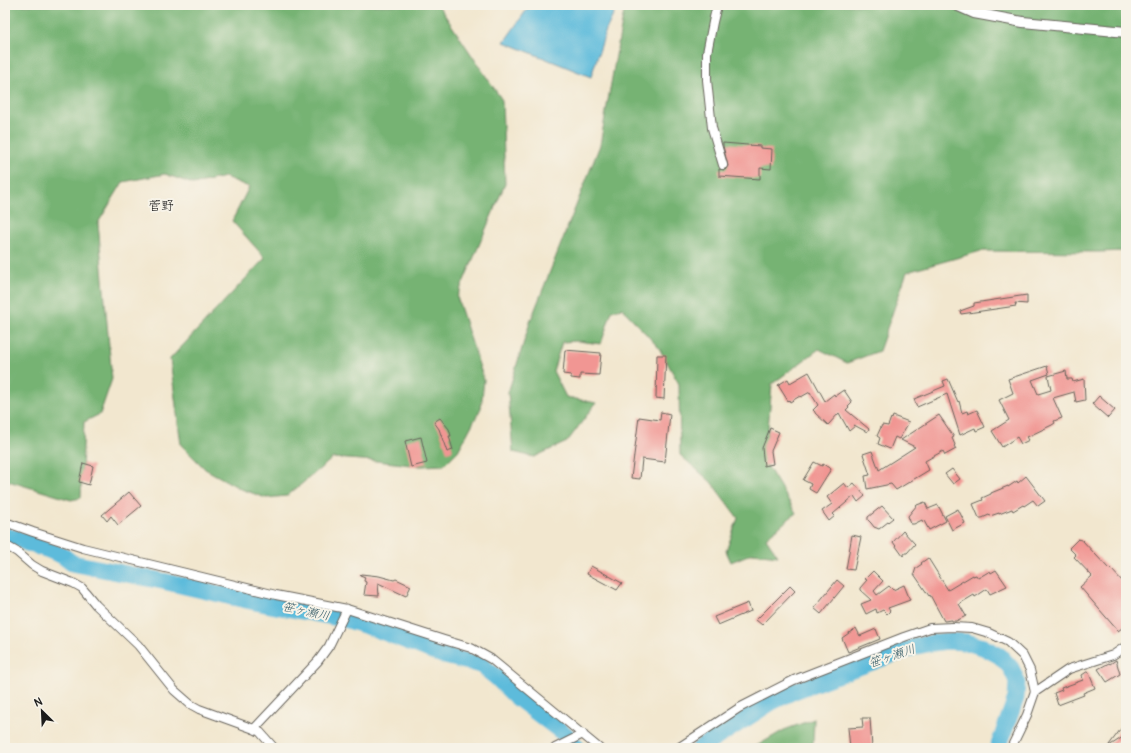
<svg xmlns="http://www.w3.org/2000/svg" width="1131" height="753" viewBox="0 0 1131 753" font-family="Pangolin,'Klee One',sans-serif">
  <style>
    .forest { fill: #76b373; stroke: #496848 }
    .water { fill: #5dbbdb; stroke: #3c6c7c }
    .lines { fill: none; stroke-linecap: round; stroke-linejoin: round }
    .river { stroke: #5dbbdb; stroke-width: 17 }
    .building { fill: #f19693 }
    .minor-casing { stroke: #67635b; stroke-width: 10 }
    .tertiary-casing { stroke: #67635b; stroke-width: 12 }
    .minor { stroke: #fff; stroke-width: 8 }
    .tertiary { stroke: #fff; stroke-width: 10 }
    .labels { text-anchor: middle; stroke-width: 4; stroke-linejoin: round; paint-order: stroke }
    .water-label { font-size: 12px; font-style: italic; fill: #365c68; stroke: #f7f3e8 }
    .quarter-label { font-size: 13px; fill: #1c1c1c; stroke: #f7f3e8 }
  </style>
  <rect width="100%" height="100%" fill="#f7f3e8"/>
  <filter id="ink" filterUnits="userSpaceOnUse"><feTurbulence type="fractalNoise" baseFrequency=".025" numOctaves="2"/><feDisplacementMap in="SourceGraphic" scale="8" xChannelSelector="R" yChannelSelector="G"/><feConvolveMatrix kernelMatrix="1 2 1 2 8 2 1 2 1" color-interpolation-filters="sRGB"/></filter>
  <filter id="wash" filterUnits="userSpaceOnUse"><feTurbulence type="fractalNoise" baseFrequency=".012" numOctaves="4" result="noise"/><feDisplacementMap in="SourceGraphic" scale="16" xChannelSelector="R" yChannelSelector="G"/><feGaussianBlur stdDeviation="0.9" result="paint"/><feColorMatrix in="noise" values="0 0 0 0 0 0 0 0 0 0 0 0 0 0 0 0 0 1.4 0 .05"/><feComposite in="paint" operator="in"/></filter>
  <g filter="url(#wash)">
    <rect width="100%" height="100%" fill="#f2e7cf"/>
    <g class="forest">
      <polygon points="5,5 438,5 502,100 505,184 457,297 484,380 481,408 458,451 444,465 421,466 376,461 333,458 287,496 266,498 241,489 205,469 181,445 170,359 265,258 232,221 249,187 225,177 193,184 165,174 123,182 98,223 112,379 100,414 84,422 81,498 71,500 5,480"/>
      <polygon points="625,5 1126,5 1126,251 1099,252 981,251 907,272 879,351 847,363 819,349 772,384 765,462 796,513 766,538 778,556 753,553 731,562 726,551 738,518 711,482 680,455 679,384 659,348 622,308 612,311 601,344 578,341 562,342 553,371 566,397 596,403 567,442 534,457 513,452 508,393 530,322 600,145"/>
      <polygon points="814,719 813,745 812,748 753,748 784,730"/>
    </g>
    <polygon class="water" points="530,5 618,5 606,30 591,77 504,42"/>
    <g class="lines">
      <g class="river">
        <polyline points="5,536 15,538 27,543 34,544 39,547 46,549 63,556 72,563 167,582 255,602 348,620 379,630 445,656 481,665 496,677 515,696 567,736 577,748"/>
        <polyline points="700,748 770,703 794,691 847,671 917,646 932,643 946,641 966,642 983,647 1000,656 1011,668 1017,681 1016,698 998,748"/>
      </g>
    </g>
    <g id="blocks">
      <g class="building">
        <polygon points="723,143 760,146 760,148 772,149 771,169 760,168 760,179 719,176 719,169 725,170 728,166 723,146"/>
        <polygon points="1027,295 1027,304 1015,303 1016,306 961,314 960,311 974,306 974,303"/>
        <polygon points="565,350 601,353 599,375 580,374 580,379 571,378 571,375 563,374"/>
        <polygon points="657,355 666,355 664,399 656,398"/>
        <polygon points="1047,366 1049,374 1032,380 1038,394 1051,390 1048,376 1066,371 1067,379 1072,379 1073,382 1084,379 1085,400 1076,402 1074,392 1053,398 1062,418 1054,421 1055,423 1052,425 1027,437 1029,440 1021,444 1017,437 1002,447 992,431 1009,420 999,400 1013,393 1008,379"/>
        <polygon points="809,372 825,401 834,394 835,396 842,391 844,390 852,402 848,406 849,407 846,410 869,429 867,432 854,425 855,426 849,431 839,413 828,425 815,413 815,412 813,410 818,405 810,392 801,397 800,396 790,402 789,400 788,401 778,385 788,379 790,383"/>
        <polygon points="948,379 958,402 959,401 962,413 967,411 968,414 977,410 985,427 976,431 975,428 960,435 947,394 917,407 914,399 945,386 943,381"/>
        <polygon points="1099,396 1115,410 1108,418 1092,404"/>
        <polygon points="661,412 670,414 665,462 642,459 640,479 631,478 639,417 660,420"/>
        <polygon points="939,415 954,437 952,438 955,445 954,446 956,449 945,455 943,451 925,461 929,470 896,490 891,484 867,489 865,476 870,475 863,454 872,451 879,470 915,447 901,440"/>
        <polygon points="893,416 909,422 899,439 895,437 890,449 878,444 880,438 877,436 882,425 888,426 891,418 892,419"/>
        <polygon points="440,418 449,429 451,436 449,436 453,450 447,452 439,429 434,422"/>
        <polygon points="770,428 779,432 771,451 773,464 764,466 762,448"/>
        <polygon points="421,437 427,463 411,467 405,441"/>
        <polygon points="814,462 822,466 823,464 831,469 816,493 809,489 811,484 803,480"/>
        <polygon points="83,463 93,466 89,485 79,482"/>
        <polygon points="952,469 960,479 953,484 945,474"/>
        <polygon points="1026,476 1045,501 1038,506 1033,500 1024,506 1023,505 1013,511 1012,509 999,514 999,513 990,516 989,515 982,518 979,518 973,504 983,500 982,498 991,494 991,493 1008,486 1008,487 1017,481 1018,483"/>
        <polygon points="844,483 848,488 854,483 865,496 858,502 854,496 833,514 835,516 829,521 822,511 832,504 827,497"/>
        <polygon points="129,492 141,506 118,525 111,516 107,521 102,515"/>
        <polygon points="925,502 928,509 938,505 946,521 929,530 924,521 923,522 922,520 914,524 911,524 908,516 917,505"/>
        <polygon points="882,506 893,518 879,529 874,527 871,523 868,520 868,517"/>
        <polygon points="958,509 965,523 952,530 945,516"/>
        <polygon points="903,531 915,544 907,553 905,553 903,556 893,542"/>
        <polygon points="852,535 861,537 854,570 846,569"/>
        <polygon points="1078,539 1082,540 1109,569 1110,568 1125,584 1126,625 1118,631 1080,587 1092,576 1074,557 1076,555 1069,548"/>
        <polygon points="928,558 948,590 973,575 973,576 976,575 978,578 990,571 991,573 996,570 1007,586 990,594 987,589 975,597 974,595 959,604 966,616 956,621 952,621 952,620 944,621 930,595 929,596 914,574 916,568 922,564 921,563"/>
        <polygon points="591,566 622,583 617,590 587,574"/>
        <polygon points="873,571 883,581 874,591 877,595 889,586 893,590 904,585 910,600 888,608 890,611 887,614 883,610 877,613 876,609 866,614 861,604 871,600 860,590 860,588 867,580 865,579"/>
        <polygon points="361,574 379,576 394,580 396,579 411,586 406,596 378,583 379,596 364,595 366,582 364,581 365,577 360,575"/>
        <polygon points="837,580 844,586 821,614 814,608"/>
        <polygon points="790,586 795,591 762,625 756,620"/>
        <polygon points="748,603 751,611 718,625 714,617"/>
        <polygon points="856,628 860,636 876,629 880,639 848,652 842,638"/>
        <polygon points="1116,660 1120,674 1107,682 1098,669 1109,663 1110,664"/>
        <polygon points="1088,671 1095,688 1083,693 1084,695 1058,705 1054,693 1062,690 1061,688 1083,680 1082,675"/>
        <polygon points="862,718 870,718 872,748 850,748 848,728 863,727"/>
        <polygon points="1126,722 1126,735 1109,746 1109,745"/>
      </g>
    </g>
  </g>
  <g filter="url(#ink)">
    <use href="#blocks" fill-opacity="0" stroke="#67635b" stroke-width="1"/>
    <g class="lines">
      <defs>
        <g id="minor">
          <polyline points="717,5 713,22 707,53 707,80 712,128 723,165"/>
          <polyline points="5,522 33,532 83,548 276,595 347,609 444,640 471,648 491,659 599,748"/>
          <polyline points="5,545 17,552 32,565 42,571 73,583 82,588 96,605 138,645 174,690 190,704 199,709 254,729 260,732 274,748"/>
          <polyline points="1035,692 1069,669 1113,655 1126,646"/>
          <polyline points="254,729 318,661 329,646 347,609"/>
          <polyline points="555,748 583,734"/>
          <polyline points="678,748 739,708 794,680 904,637 930,628 953,627 972,628 989,633 1008,642 1023,656 1030,670 1035,692 1027,715 1011,748"/>
        </g>
        <polyline id="tertiary" points="956,5 974,13 1023,22 1126,32"/>
      </defs>
      <use href="#minor" class="minor-casing"/>
      <use href="#tertiary" class="tertiary-casing"/>
      <use href="#minor" class="minor"/>
      <use href="#tertiary" class="tertiary"/>
    </g>
  </g>
  <g class="labels">
    <g class="water-label">
      <text transform="translate(306 611) rotate(12)" y="4">笹ヶ瀬川</text>
      <text transform="translate(892 656) rotate(-19)" y="4">笹ヶ瀬川</text>
    </g>
    <g class="quarter-label">
      <text x="161" y="210">菅野</text>
    </g>
  </g>
  <rect width="1131" height="753" fill="none" stroke="#f7f3e8" stroke-width="20"/>
  <g transform="translate(42 711) rotate(336)" stroke="#f7f3e8" stroke-width="3" paint-order="stroke">
  <path d="M0-3L7 15L0 10L-7 15Z" fill="#1c1c1c"/>
  <text y="-6" font-size="11" font-weight="bold" text-anchor="middle" fill="#1c1c1c">N</text>
  </g>
</svg>
